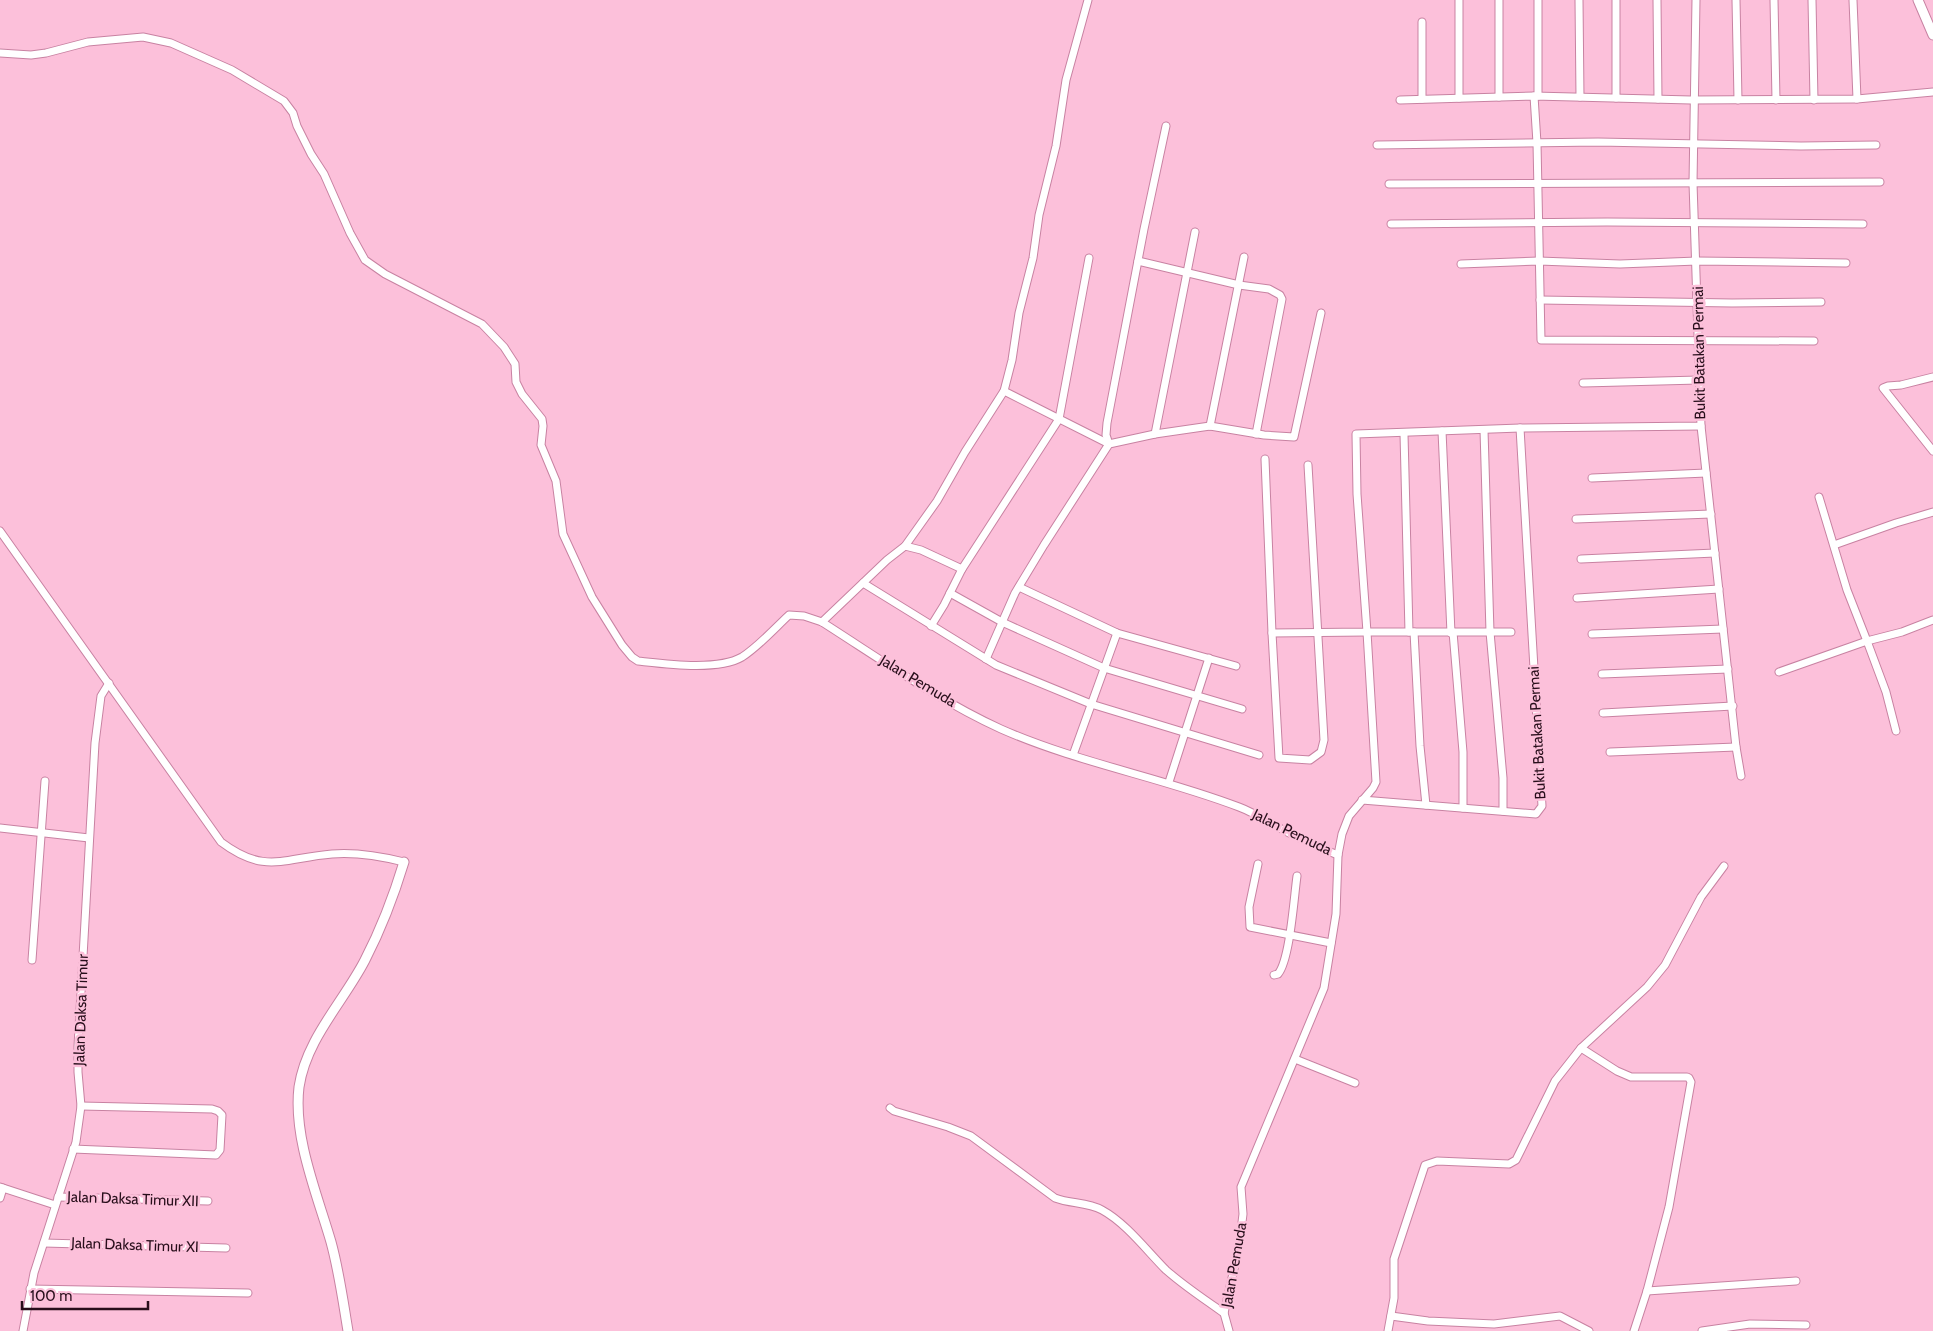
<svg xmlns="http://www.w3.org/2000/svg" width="1933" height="1331" viewBox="0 0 1933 1331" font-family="Cabin,sans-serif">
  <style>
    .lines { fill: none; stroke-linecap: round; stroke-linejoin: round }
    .minor-casing { stroke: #c882a2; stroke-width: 9 }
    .tertiary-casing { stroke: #c882a2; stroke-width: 11 }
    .minor { stroke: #fff; stroke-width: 7 }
    .tertiary { stroke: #fff; stroke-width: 9 }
    .labels { text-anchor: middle; stroke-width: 5; stroke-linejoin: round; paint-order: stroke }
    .street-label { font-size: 15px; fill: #280e1b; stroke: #fcc0da }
  </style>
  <rect width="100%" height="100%" fill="#fcc0da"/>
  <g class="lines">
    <defs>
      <g id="minor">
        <polyline points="1499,0 1499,97"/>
        <polyline points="1538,0 1538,96"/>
        <polyline points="1579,0 1580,97"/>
        <polyline points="1616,0 1616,98"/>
        <polyline points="1657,0 1658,99"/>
        <polyline points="1736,0 1738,100"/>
        <polyline points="1774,0 1776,100"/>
        <polyline points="1812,0 1814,100"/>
        <polyline points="1853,0 1857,99"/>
        <path d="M 0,53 L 31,55 L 46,53 L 88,42 L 143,37 L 171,43 L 232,70 L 284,101 L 293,113 L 297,126 L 311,154 L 324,174 L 350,233 L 365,260 L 385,274 L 482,324 L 504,347 L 515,364 L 516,382 L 522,394 L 542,419 L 543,426 L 541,445 L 556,481 L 563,534 L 592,597 L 622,645 L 632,657 L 638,661 C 666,664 718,671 742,657 C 758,647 775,628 789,615 L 804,616 L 822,622 C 880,659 938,700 1001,729 C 1078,763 1161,777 1239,807 C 1250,811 1260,817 1270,823 C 1292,835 1314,846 1338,855"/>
        <polyline points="1534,96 1537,143 1541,340 1814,341"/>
        <polyline points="1459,98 1459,0"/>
        <polyline points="1422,99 1422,22"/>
        <polyline points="1400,100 1534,96 1691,100 1857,99 1933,92"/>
        <polyline points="1377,145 1598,142 1801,146 1876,145"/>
        <polyline points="1389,184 1880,182"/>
        <polyline points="1391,224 1607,222 1863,224"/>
        <polyline points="1138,261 1239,285 1269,289 1280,295 1282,299 1256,434"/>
        <polyline points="1461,264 1539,261 1620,264 1697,261 1846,263"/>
        <polyline points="1540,300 1732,303 1821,302"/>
        <polyline points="1933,377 1901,385 1888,386 1883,388 1933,451"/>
        <polyline points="1583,383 1699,380"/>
        <polyline points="1004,391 1109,444"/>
        <polyline points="1210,426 1244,257"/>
        <polyline points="1701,426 1736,747 1741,776"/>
        <polyline points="1442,431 1451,633"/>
        <polyline points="1155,434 1210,426 1264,435 1294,437 1321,313"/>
        <polyline points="1404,434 1409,632"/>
        <polyline points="1109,444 1106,435 1107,423 1144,229 1166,126"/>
        <polyline points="1265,459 1272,633 1279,758 1310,760 1321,752 1324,740 1308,465"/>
        <polyline points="1592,478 1706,473"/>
        <polyline points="1819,497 1847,590 1867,641 1902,632 1933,620"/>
        <polyline points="1576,519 1711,514"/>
        <path d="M 0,531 L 221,842 C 265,875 283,858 332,854 C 356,852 380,856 404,862"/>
        <polyline points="1834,545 1896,523 1933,512"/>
        <polyline points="905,546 921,550 962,569"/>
        <polyline points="1581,559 1715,553"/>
        <polyline points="863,583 996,665 1091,704 1259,755"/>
        <polyline points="1019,587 1117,633 1236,666"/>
        <polyline points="950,593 1002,622 1104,668 1242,709"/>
        <polyline points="1577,598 1719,589"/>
        <polyline points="822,622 887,560 905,546 937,501 965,452 1004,391 1012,360 1019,313 1033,258 1039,215 1056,146 1066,80 1088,0"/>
        <polyline points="931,626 944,605 962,569 1059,419 1089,258"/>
        <polyline points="1414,632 1420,746 1426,805"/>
        <polyline points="1453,632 1463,752 1463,808"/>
        <polyline points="1272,633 1367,632 1357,494 1356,434 1520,428 1701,426 1693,183 1696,0"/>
        <polyline points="1592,634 1723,629"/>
        <polyline points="986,659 1015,593 1044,545 1109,444 1155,434 1195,232"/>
        <polyline points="1779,672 1867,641 1886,692 1896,731"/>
        <polyline points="1602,674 1728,669"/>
        <polyline points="1603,713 1733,706"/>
        <polyline points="1610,752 1736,747"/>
        <polyline points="1073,755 1117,633"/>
        <polyline points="1169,782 1209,658"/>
        <polyline points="1362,800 1536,814 1542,806 1520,428"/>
        <polyline points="1503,811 1503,778 1490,632 1511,632"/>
        <polyline points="0,828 89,838"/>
        <polyline points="1258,864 1249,907 1250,927 1331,943"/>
        <polyline points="32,960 45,781"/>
        <path d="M 1274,975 L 1278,974 C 1290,960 1294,897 1297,876"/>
        <polyline points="1581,1048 1617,1071 1631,1077 1687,1077 1689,1078 1691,1082 1669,1207 1647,1291 1634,1331"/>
        <polyline points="1295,1059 1355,1083"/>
        <path d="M 890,1108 L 894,1111 L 948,1127 L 971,1136 L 1055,1198 C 1071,1204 1087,1202 1102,1210 C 1126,1223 1147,1251 1166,1270 C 1184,1286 1205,1300 1224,1313"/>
        <polyline points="73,1149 216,1155 220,1150 222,1115 218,1111 212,1109 81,1106"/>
        <polyline points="0,1187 55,1205"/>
        <polyline points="58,1197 208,1201"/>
        <polyline points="0,1198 3,1188"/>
        <polyline points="44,1243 226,1248"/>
        <polyline points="30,1289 248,1293"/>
        <polyline points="1647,1291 1796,1281"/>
        <polyline points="1391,1316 1428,1321 1494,1324 1560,1316 1589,1331"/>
        <polyline points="23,1331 34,1273 76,1142 81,1106 78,1072 78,1046 95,743 101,696 109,683"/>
        <polyline points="1229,1331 1224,1313 1239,1247 1243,1214 1241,1187 1324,988 1336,914 1338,855 1342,834 1349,816 1373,788 1376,782 1367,632 1490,632 1484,430"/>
        <polyline points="1388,1331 1394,1298 1394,1259 1425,1165 1437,1161 1509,1164 1516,1160 1555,1081 1581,1048 1647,987 1665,965 1701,897 1724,866"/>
        <polyline points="1702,1331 1750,1324 1806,1325"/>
      </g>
      <g id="tertiary">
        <polyline points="1918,0 1933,35"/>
        <path d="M 348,1331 C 343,1301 339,1271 331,1242 C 317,1194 293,1137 299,1087 C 306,1039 344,1001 365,960 C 381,929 394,895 404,862"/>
      </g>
    </defs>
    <use href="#minor" class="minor-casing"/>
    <use href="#tertiary" class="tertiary-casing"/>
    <use href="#minor" class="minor"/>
    <use href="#tertiary" class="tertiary"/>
  </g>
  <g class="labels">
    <g class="street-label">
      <text transform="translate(1699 353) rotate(-91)" y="5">Bukit Batakan Permai</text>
      <text transform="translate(918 681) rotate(31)" y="5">Jalan Pemuda</text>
      <text transform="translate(1537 733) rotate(-93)" y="5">Bukit Batakan Permai</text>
      <text transform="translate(1292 832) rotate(26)" y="5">Jalan Pemuda</text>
      <text transform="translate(81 1010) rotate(-88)" y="5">Jalan Daksa Timur</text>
      <text transform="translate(133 1199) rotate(2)" y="5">Jalan Daksa Timur XII</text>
      <text transform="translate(135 1245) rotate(2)" y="5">Jalan Daksa Timur XI</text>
      <text transform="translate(1234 1265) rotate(-80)" y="5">Jalan Pemuda</text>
    </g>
  </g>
  <path d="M22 1301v8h126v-8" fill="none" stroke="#280e1b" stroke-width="2.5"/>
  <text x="30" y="1301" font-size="15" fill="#280e1b" stroke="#fcc0da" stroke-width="4" paint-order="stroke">100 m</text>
</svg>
